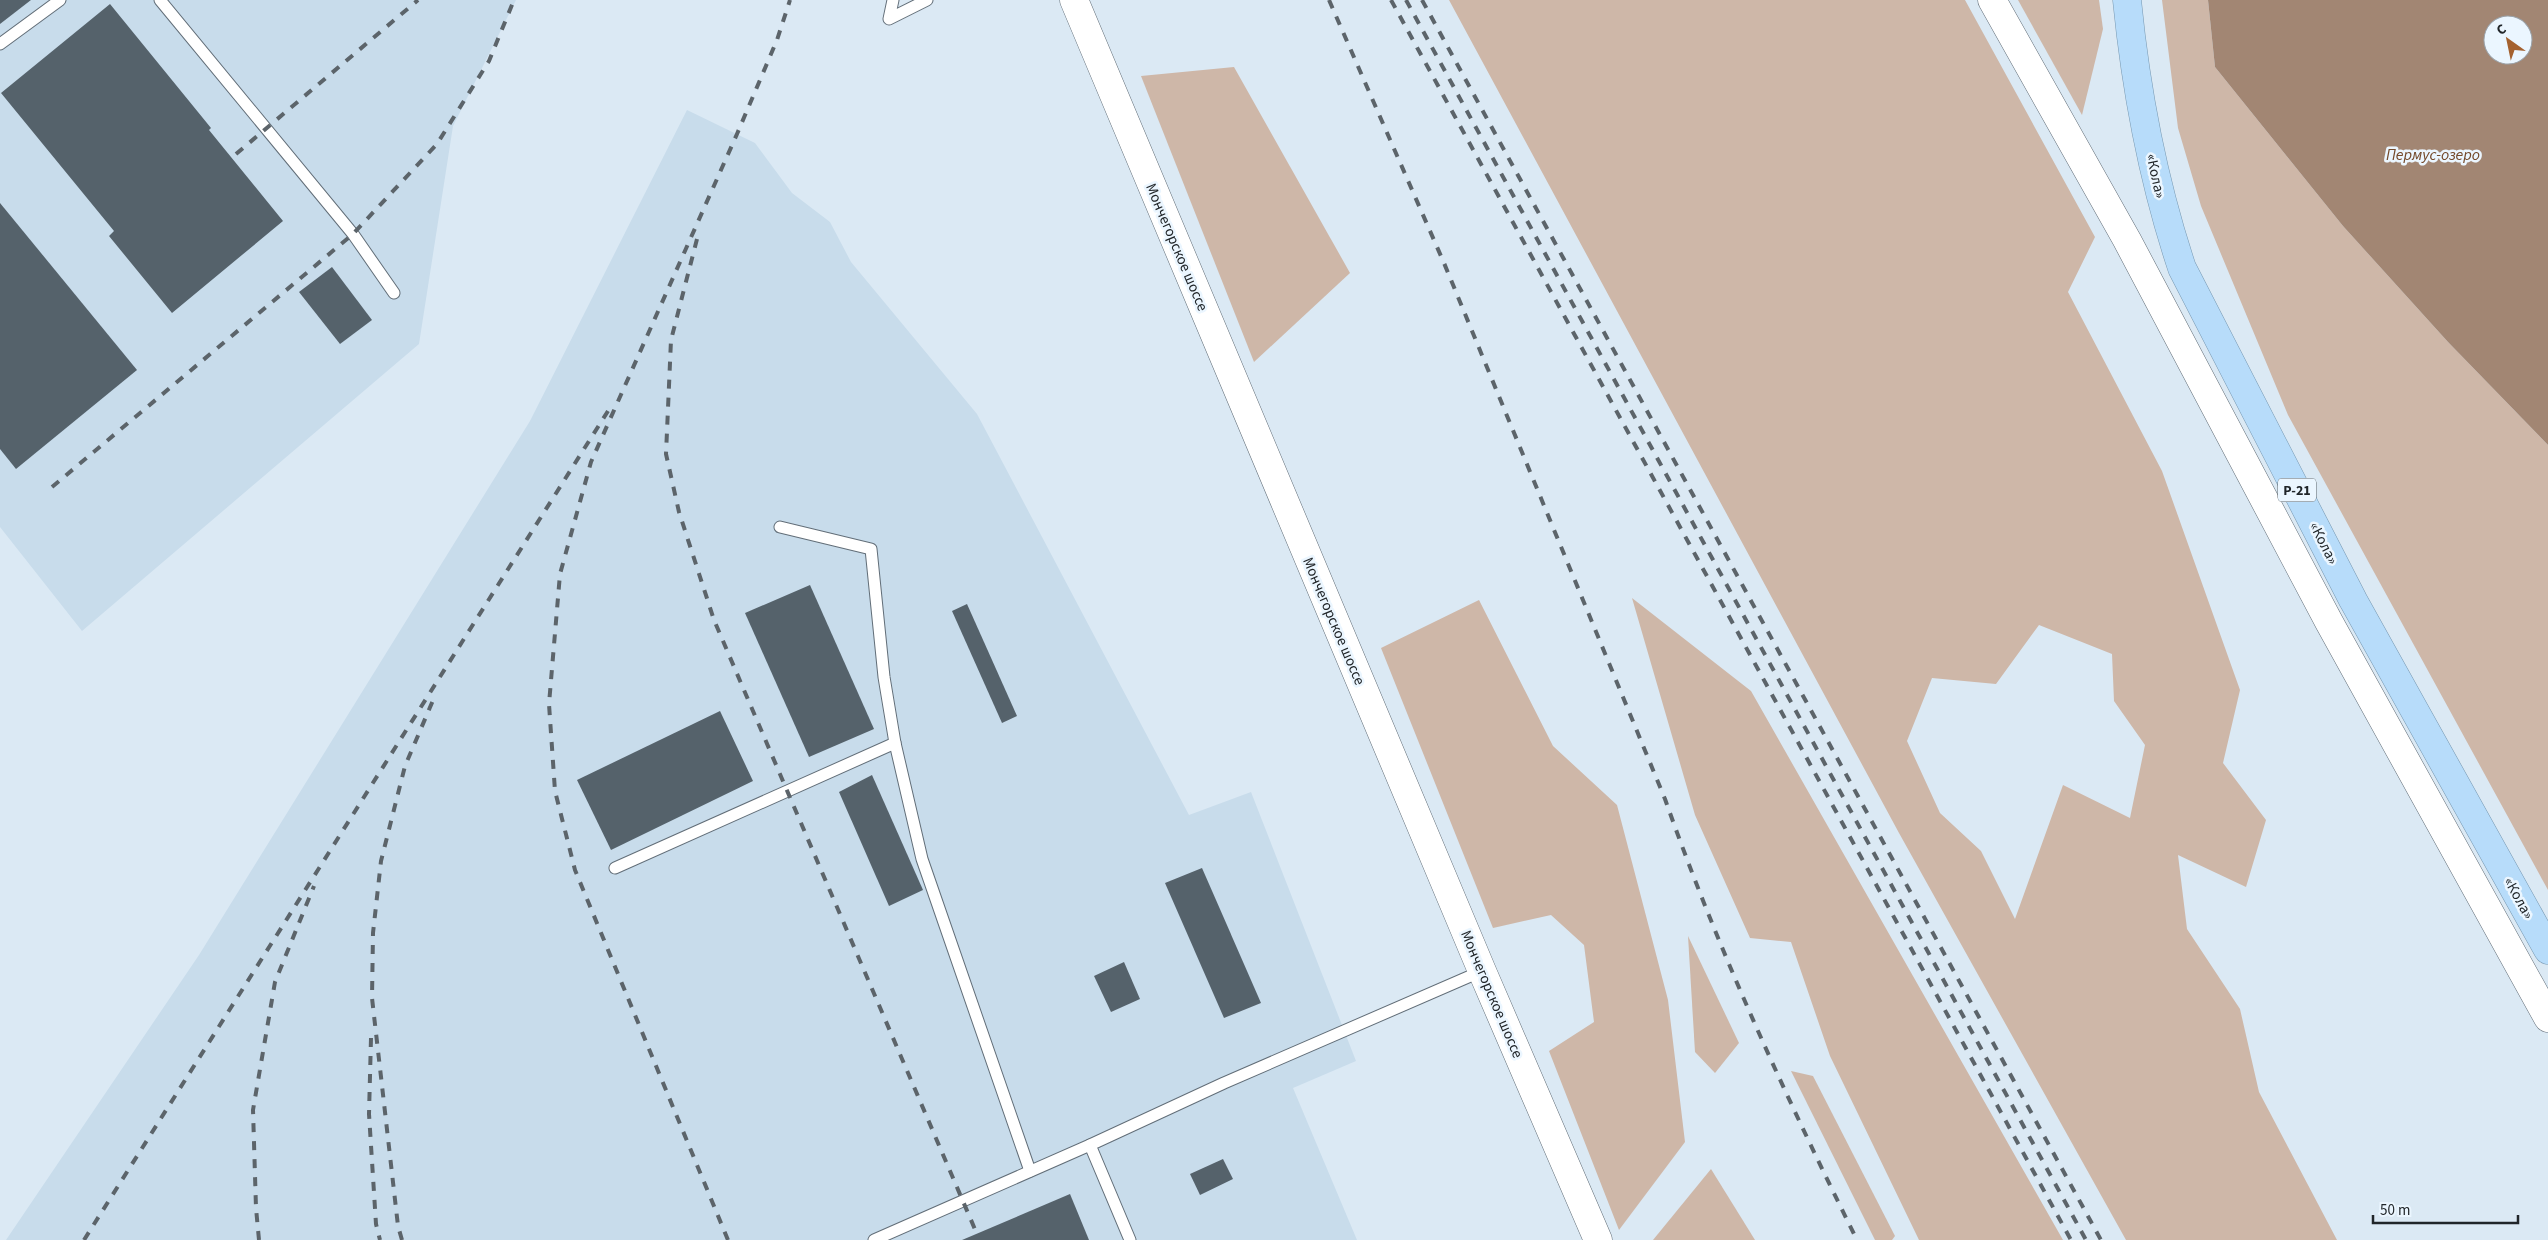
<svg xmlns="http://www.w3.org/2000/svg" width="2548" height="1240" viewBox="0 0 2548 1240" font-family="'Source Sans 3',sans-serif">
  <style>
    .built { fill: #c8dceb }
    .green { fill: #ceb7a8; fill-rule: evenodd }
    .water { fill: #a28673; fill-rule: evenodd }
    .building { fill: #55626b }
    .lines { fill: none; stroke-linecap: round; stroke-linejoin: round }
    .service-casing { stroke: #626e78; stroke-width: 13 }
    .tertiary-casing { stroke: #626e78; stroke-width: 29 }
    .trunk-casing { stroke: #7697b0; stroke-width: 29 }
    .service { stroke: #fff; stroke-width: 11 }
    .tertiary { stroke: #fff; stroke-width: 28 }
    .trunk { stroke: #b7dcfa; stroke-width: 28 }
    .rail { stroke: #5c646a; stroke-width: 4; stroke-dasharray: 9 9; stroke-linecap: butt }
    .labels { text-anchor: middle; stroke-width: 5; stroke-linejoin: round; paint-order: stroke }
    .shield { fill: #ebf6ff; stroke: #5d6469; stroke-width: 1 }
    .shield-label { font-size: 14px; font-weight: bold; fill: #202529 }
    .street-label { font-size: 15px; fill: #202529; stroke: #ebf6ff }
    .water-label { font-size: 16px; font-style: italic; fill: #74492a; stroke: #ebf6ff }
  </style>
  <rect width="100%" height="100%" fill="#dbe9f4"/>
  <g class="built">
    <polygon points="0,0 516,0 453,126 419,344 82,631 0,527"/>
    <polygon points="687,110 755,143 792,193 830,222 851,262 977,414 1189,815 1251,792 1356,1061 1293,1088 1357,1240 6,1240 199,955 530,421"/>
  </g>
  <g class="green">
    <path d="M 1449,0 L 1965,0 L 2095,237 L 2068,292 L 2162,471 L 2240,690 L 2223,763 L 2266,820 L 2246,887 L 2178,855 L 2187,929 L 2240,1009 L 2259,1092 L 2337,1240 L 2126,1240 L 1899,833 ZM 2039,625 L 2112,654 L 2114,701 L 2145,745 L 2130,818 L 2063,785 L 2015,919 L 1981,851 L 1940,813 L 1907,741 L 1932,678 L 1996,684 Z"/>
    <polygon points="2018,0 2099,0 2103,29 2082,115"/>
    <polygon points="2162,0 2208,0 2215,67 2343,226 2448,342 2548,445 2548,890 2288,415 2201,206 2178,128"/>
    <polygon points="1234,67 1350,273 1254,362 1141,76"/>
    <polygon points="1632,598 1751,691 2063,1240 1919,1240 1830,1056 1791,942 1750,938 1695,815"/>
    <polygon points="1479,600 1553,746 1617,805 1668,1000 1685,1142 1619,1230 1549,1051 1594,1022 1584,945 1551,915 1493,928 1381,648"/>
    <polygon points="1688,936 1739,1043 1715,1073 1695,1052"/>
    <polygon points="1791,1071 1813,1076 1895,1236 1892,1240 1875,1240"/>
    <polygon points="1711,1169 1755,1240 1653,1240"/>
  </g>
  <path class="water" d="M 2208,0 L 2548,0 L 2548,445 L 2448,342 L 2343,226 L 2215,67 ZM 2493,25 L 2523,25 L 2523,55 L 2493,55 Z"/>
  <g class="building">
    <polygon points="0,0 31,0 0,24"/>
    <polygon points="110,4 211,128 209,130 283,221 172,313 109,236 114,231 1,93"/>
    <polygon points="0,203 137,370 16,469 0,449"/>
    <polygon points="332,267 372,320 340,344 299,292"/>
    <polygon points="810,585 874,729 809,757 745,613"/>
    <polygon points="967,604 1017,716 1002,723 952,611"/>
    <polygon points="720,711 753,781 611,850 577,780"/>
    <polygon points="872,775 923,890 889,906 839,792"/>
    <polygon points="1202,868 1261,1003 1224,1018 1165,883"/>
    <polygon points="1124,962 1140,999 1111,1012 1094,976"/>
    <polygon points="1223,1159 1233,1179 1200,1195 1190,1174"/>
    <polygon points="1070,1194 1089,1240 962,1240"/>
  </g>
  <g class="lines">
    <defs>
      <g id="service">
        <polyline points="160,0 353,234 394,293"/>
        <polyline points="893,0 889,19 927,0"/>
        <polyline points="0,44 60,0"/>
        <polyline points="780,527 871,549 884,677 895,743 922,859 1030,1171"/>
        <polyline points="615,868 895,743"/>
        <polyline points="874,1240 1090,1145"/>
        <polyline points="1130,1240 1090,1145 1224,1083 1482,971"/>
      </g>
      <g id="tertiary">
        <polyline points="1074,0 1482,971 1598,1240"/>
        <polyline points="1992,0 2127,240 2329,622 2548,1018"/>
      </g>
      <path id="trunk" d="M 2127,0 C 2136,91 2153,181 2182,268 L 2353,600 L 2548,950"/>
    </defs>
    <use href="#service" class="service-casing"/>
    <use href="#tertiary" class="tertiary-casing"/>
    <use href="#trunk" class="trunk-casing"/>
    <use href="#service" class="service"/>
    <use href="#tertiary" class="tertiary"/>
    <use href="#trunk" class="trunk"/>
    <g class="rail">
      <path d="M 1329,0 L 1444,263 L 1665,799 C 1718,950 1786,1097 1857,1240"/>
      <polyline points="1391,0 2071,1240"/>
      <polyline points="1406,0 2086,1240"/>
      <polyline points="1422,0 2101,1240"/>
      <polyline points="236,154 418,0"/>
      <polyline points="697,239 671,340 666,454 679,512 714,620 977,1234"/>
      <polyline points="52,487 353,234 437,144 489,61 514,0"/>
      <polyline points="371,1038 369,1114 376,1224 380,1240"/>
      <polyline points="84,1240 608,411"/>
      <polyline points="259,1240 256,1208 253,1110 275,982 314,886"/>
      <polyline points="402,1240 398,1226 372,998 373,933 381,861 405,766 434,698"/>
      <polyline points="728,1240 575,870 555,791 549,704 560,574 591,462 737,134 777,40 790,0"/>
    </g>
  </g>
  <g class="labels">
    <rect class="shield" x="2278" y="478.5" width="38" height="23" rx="4"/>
    <g class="shield-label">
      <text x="2297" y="495">Р-21</text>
    </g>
    <g class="street-label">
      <text transform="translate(2156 176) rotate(78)" y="5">«Кола»</text>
      <text transform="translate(1177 247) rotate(67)" y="5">Мончегорское шоссе</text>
      <text transform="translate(2324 543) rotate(63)" y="5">«Кола»</text>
      <text transform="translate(1334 621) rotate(67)" y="5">Мончегорское шоссе</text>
      <text transform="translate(2519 898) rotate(61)" y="5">«Кола»</text>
      <text transform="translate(1492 994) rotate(67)" y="5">Мончегорское шоссе</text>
    </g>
    <g class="water-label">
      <text x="2433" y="160">Пермус-озеро</text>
    </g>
  </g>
  <g transform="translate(2508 40) rotate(327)"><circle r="24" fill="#ebf6ff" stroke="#9aa2a9"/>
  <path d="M0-4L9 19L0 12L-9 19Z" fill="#a4612f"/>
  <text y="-8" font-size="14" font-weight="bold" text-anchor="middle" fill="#202529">С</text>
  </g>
  <path d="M2373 1215v8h145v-8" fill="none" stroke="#202529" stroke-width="2.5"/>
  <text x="2380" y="1215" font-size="15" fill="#202529" stroke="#ebf6ff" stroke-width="4" paint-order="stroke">50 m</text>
</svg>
